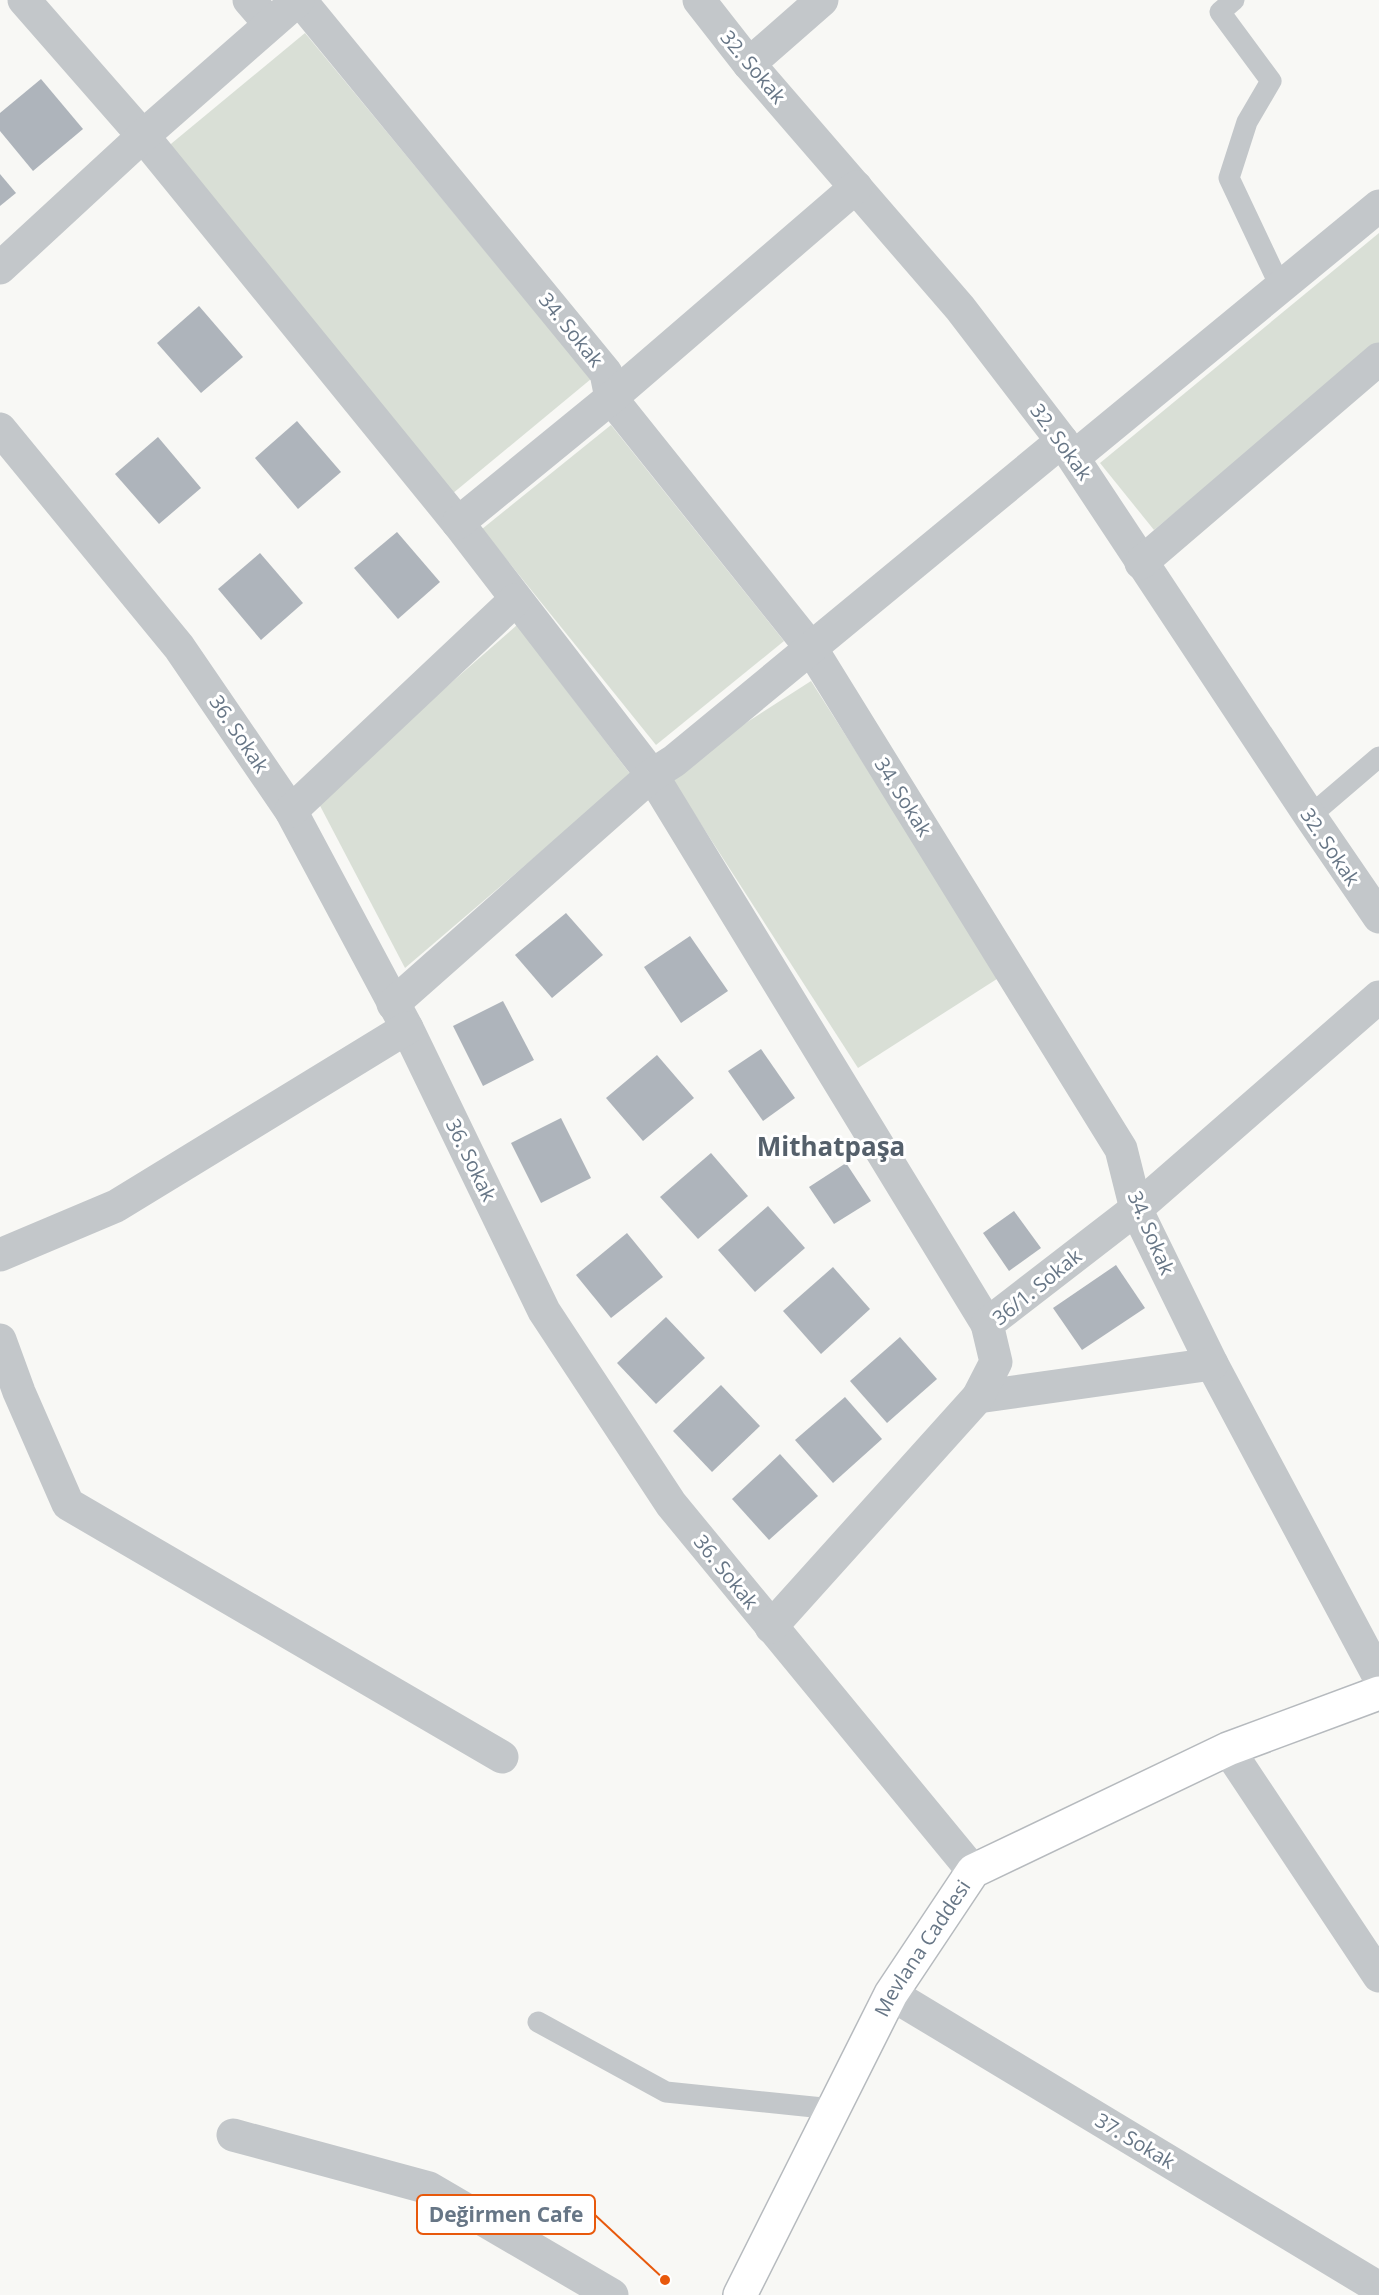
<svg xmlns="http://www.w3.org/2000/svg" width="1379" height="2295" viewBox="0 0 1379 2295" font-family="'Open Sans',sans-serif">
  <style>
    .green { fill: #d9dfd6 }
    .building { fill: #aeb4bb }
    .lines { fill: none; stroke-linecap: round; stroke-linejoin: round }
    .primary-casing { stroke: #b6babe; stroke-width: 36 }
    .lane { stroke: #c3c7ca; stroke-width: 21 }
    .street { stroke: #c3c7ca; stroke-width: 33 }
    .primary { stroke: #fff; stroke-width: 33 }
    .labels { text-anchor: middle; stroke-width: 6; stroke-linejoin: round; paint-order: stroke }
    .street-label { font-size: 20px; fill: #677686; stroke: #fff }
    .district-label { font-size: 26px; font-weight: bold; fill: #55606b; stroke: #fff }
    .leader { fill: none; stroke: #e8590c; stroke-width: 2 }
    .callout-dot { fill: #e8590c; stroke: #fff; stroke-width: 2 }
    .callout { fill: #fff; stroke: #e8590c; stroke-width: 2 }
    .callout-label { font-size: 21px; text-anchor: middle; font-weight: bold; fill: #677686 }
  </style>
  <rect width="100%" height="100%" fill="#f8f8f5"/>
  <g class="green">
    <polygon points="305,33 591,379 452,494 166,148"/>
    <polygon points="1379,233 1379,344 1154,530 1100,463"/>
    <polygon points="611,425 784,641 656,745 482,529"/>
    <polygon points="517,625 631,775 405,968 317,800"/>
    <polygon points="811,681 1000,977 858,1068 668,773"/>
  </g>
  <g class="building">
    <polygon points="41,79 83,129 33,171 0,131 0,113"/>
    <polygon points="0,174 16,193 0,206"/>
    <polygon points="199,306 243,357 201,393 157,343"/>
    <polygon points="297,421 341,472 298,509 255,458"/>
    <polygon points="158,437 201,488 159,524 115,474"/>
    <polygon points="397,532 440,582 398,619 354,568"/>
    <polygon points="260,553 303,603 261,640 218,589"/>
    <polygon points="566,913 603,955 552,998 515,955"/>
    <polygon points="690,936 728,991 681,1023 644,967"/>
    <polygon points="503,1001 534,1060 483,1086 453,1026"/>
    <polygon points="761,1049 795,1098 763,1121 728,1071"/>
    <polygon points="657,1055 694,1098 643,1141 606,1098"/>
    <polygon points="561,1118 591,1178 541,1203 511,1143"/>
    <polygon points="711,1153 748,1196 698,1239 660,1197"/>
    <polygon points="846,1163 871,1201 834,1224 809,1187"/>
    <polygon points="768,1206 805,1248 755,1292 718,1250"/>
    <polygon points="1014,1211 1041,1248 1009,1271 983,1233"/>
    <polygon points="627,1233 663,1277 611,1318 576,1275"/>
    <polygon points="1116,1265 1145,1308 1082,1350 1053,1308"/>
    <polygon points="833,1267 870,1309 821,1354 783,1311"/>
    <polygon points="666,1317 705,1358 656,1404 617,1363"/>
    <polygon points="900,1337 937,1379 887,1423 850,1381"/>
    <polygon points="721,1385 760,1426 712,1472 673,1431"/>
    <polygon points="845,1397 882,1439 833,1483 795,1440"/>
    <polygon points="780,1454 818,1496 769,1540 732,1499"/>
  </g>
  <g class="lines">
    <defs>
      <g id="primary">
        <path id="s1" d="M 740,2295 L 891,1994 L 973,1871 L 1228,1749 L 1379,1693"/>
      </g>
    </defs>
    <use href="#primary" class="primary-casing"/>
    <g class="lane">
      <polyline points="1234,0 1220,12 1271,81 1247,122 1229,178 1280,286"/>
      <polyline points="1310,816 1379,757"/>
      <polyline points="538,2022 666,2092 833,2109"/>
    </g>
    <g class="street">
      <polyline points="24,0 143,136 458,523 652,775 987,1324"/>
      <polyline points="249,0 269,23"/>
      <polyline points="300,0 606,373 611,398 811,648 1121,1149 1136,1209 1212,1364 1379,1677"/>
      <polyline points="699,0 749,64 960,308 1062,441 1310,816 1379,917"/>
      <polyline points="749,64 822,0"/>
      <polyline points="0,268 143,136 298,0"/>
      <polyline points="0,429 179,647 291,811 407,1028 544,1311 671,1504 973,1871"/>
      <polyline points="1074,457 1379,206"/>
      <polyline points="458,523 611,398 856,187"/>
      <polyline points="1141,563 1379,359"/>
      <polyline points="291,811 515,600"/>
      <polyline points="393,1004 652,775 674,761 1062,441"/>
      <polyline points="0,1255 116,1206 407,1028"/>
      <polyline points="0,1340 19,1392 68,1504 502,1757"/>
      <polyline points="978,1397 1212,1364"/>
      <polyline points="771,1627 978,1397 996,1362 987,1324 1136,1209 1379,997"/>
      <polyline points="1228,1749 1379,1976"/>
      <polyline points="891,1994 1379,2288"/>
      <polyline points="233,2135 429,2188 612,2295"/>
    </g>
    <use href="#primary" class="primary"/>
  </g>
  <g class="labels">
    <g class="street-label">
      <text transform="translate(753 67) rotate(50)" y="7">32. Sokak</text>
      <text transform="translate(571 330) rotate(51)" y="7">34. Sokak</text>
      <text transform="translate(1061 442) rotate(54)" y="7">32. Sokak</text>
      <text transform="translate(239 734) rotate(56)" y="7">36. Sokak</text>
      <text transform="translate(903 797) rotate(58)" y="7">34. Sokak</text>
      <text transform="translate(1330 847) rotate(56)" y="7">32. Sokak</text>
      <text transform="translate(471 1160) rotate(64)" y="7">36. Sokak</text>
      <text transform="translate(1151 1233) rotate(67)" y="7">34. Sokak</text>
      <text transform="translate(1037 1287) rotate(-39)" y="7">36/1. Sokak</text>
      <text transform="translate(726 1572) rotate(51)" y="7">36. Sokak</text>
      <text dy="7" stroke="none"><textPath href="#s1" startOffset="392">Mevlana Caddesi</textPath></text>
      <text transform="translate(1135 2141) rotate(31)" y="7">37. Sokak</text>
    </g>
    <g class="district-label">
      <text x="831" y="1156">Mithatpaşa</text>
    </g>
  </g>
  <path class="leader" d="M665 2280L595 2215"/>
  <circle class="callout-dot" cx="665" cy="2280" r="6"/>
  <rect class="callout" x="417" y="2195" width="178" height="39" rx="6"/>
  <g class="callout-label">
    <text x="506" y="2222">Değirmen Cafe</text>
  </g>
</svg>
